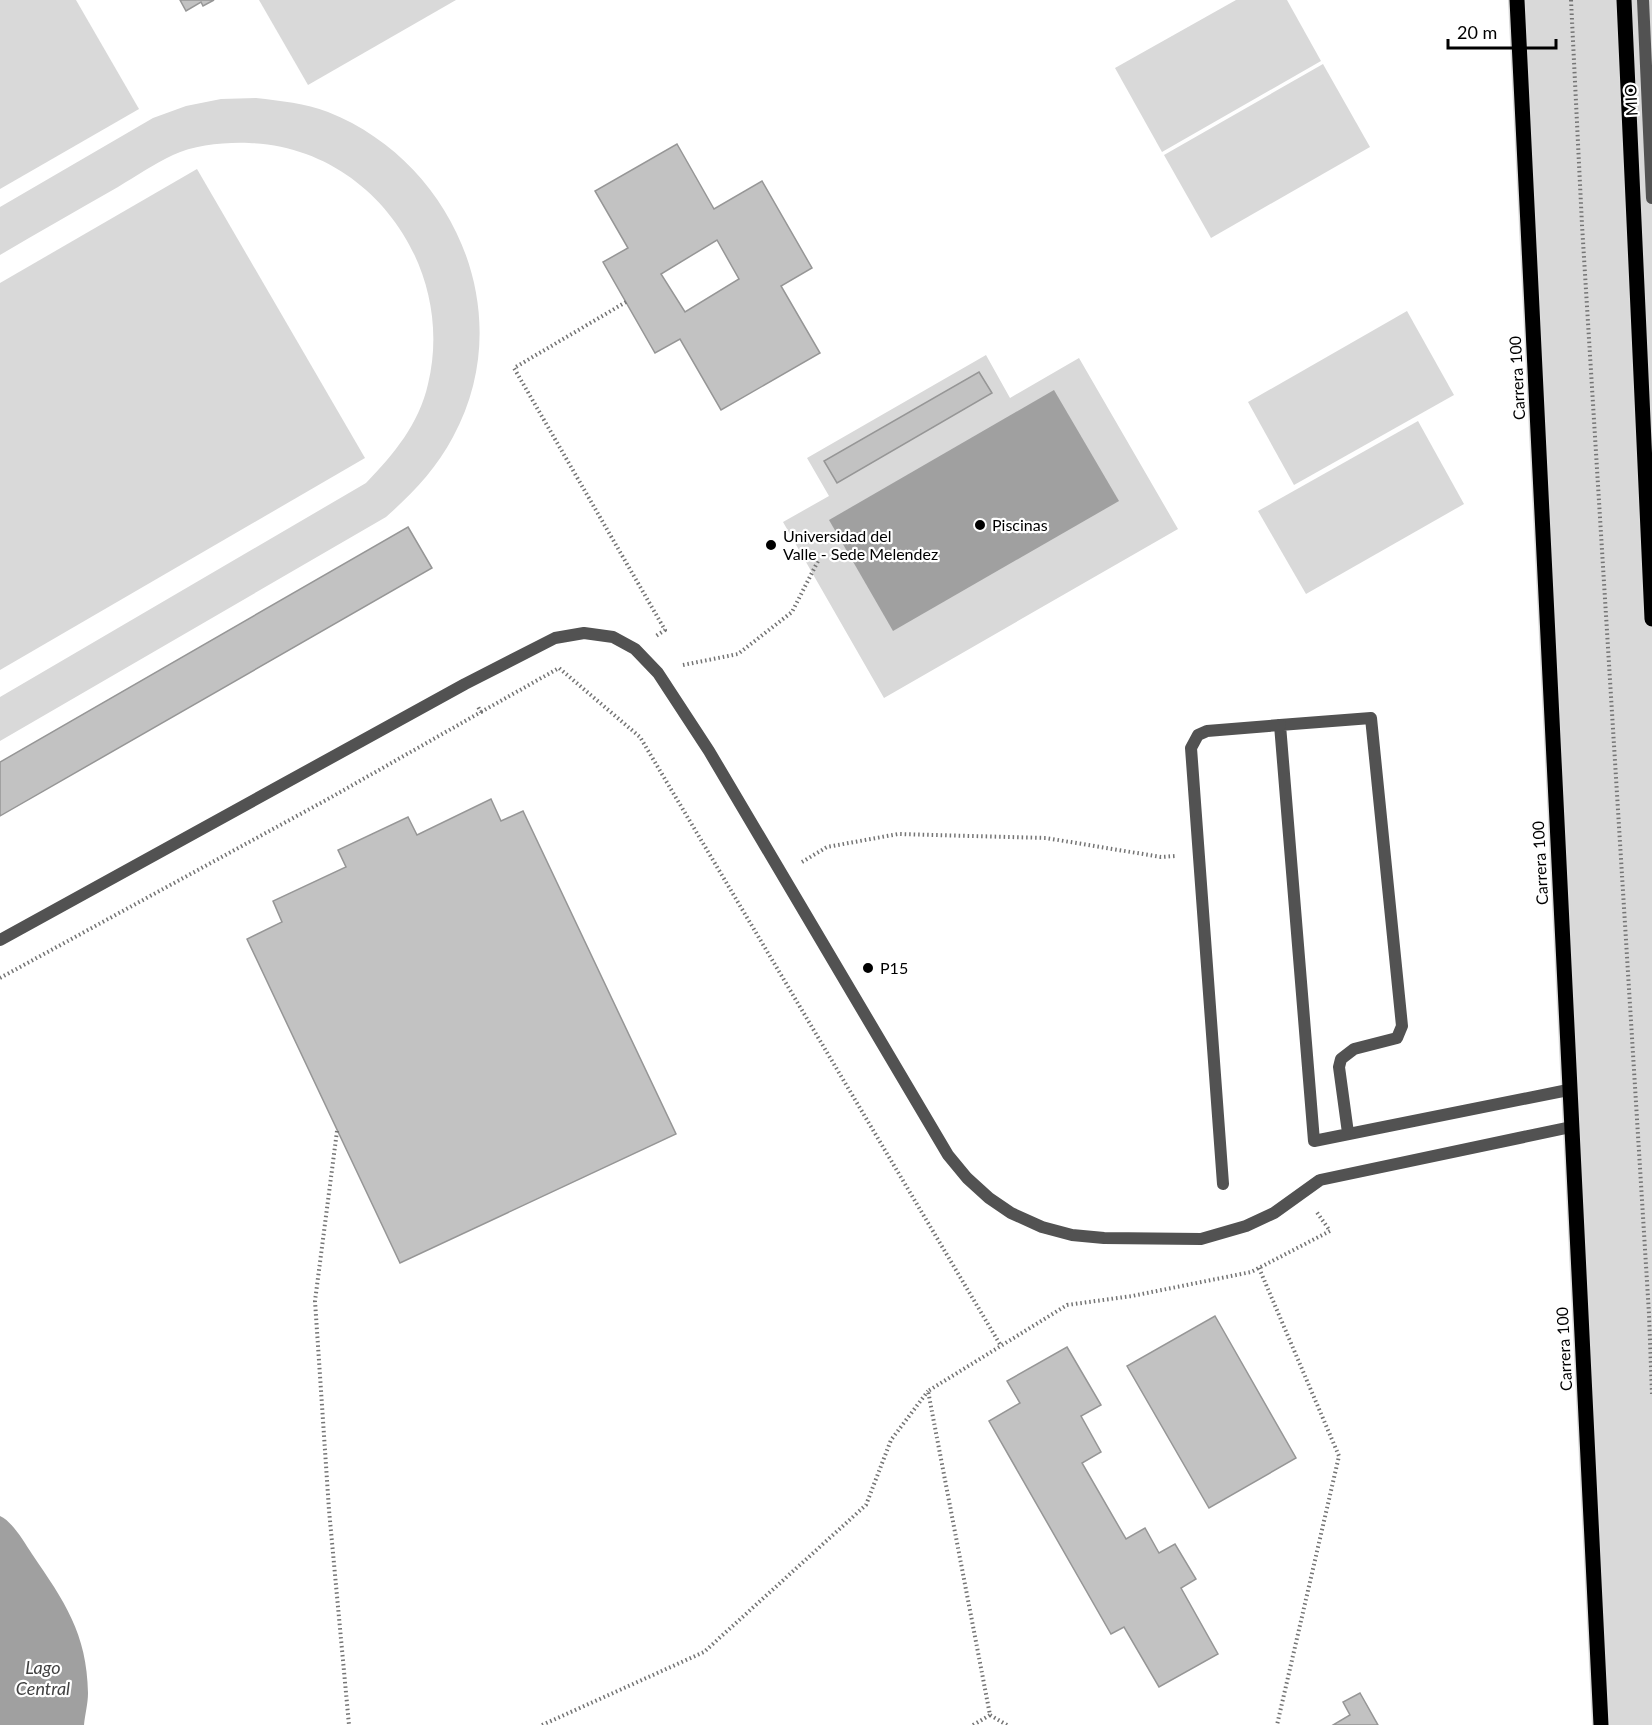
<svg xmlns="http://www.w3.org/2000/svg" width="1652" height="1725" viewBox="0 0 1652 1725" font-family="Lato,sans-serif">
  <style>
    .green { fill: #d9d9d9 }
    .water { fill: #a0a0a0 }
    .building { fill: #c2c2c2; stroke: #969696; stroke-width: 1.5; fill-rule: evenodd }
    .lines { fill: none; stroke-linecap: round; stroke-linejoin: round }
    .primary-casing { stroke: #dbdbdb; stroke-width: 18 }
    .path { stroke: #747474; stroke-width: 4; stroke-dasharray: 1.5 3; stroke-linecap: butt }
    .lane { stroke: #525252; stroke-width: 12 }
    .primary { stroke: #000; stroke-width: 15 }
    .poi-dot { fill: #000; stroke: #fff; stroke-width: 2 }
    .labels { text-anchor: middle; stroke-width: 4.5; stroke-linejoin: round; paint-order: stroke }
    .street-label { font-size: 16px; fill: #000; stroke: #fff }
    .poi-label { font-size: 16px; fill: #000; stroke: #fff; text-anchor: start }
    .water-label { font-size: 18px; font-style: italic; fill: #414141; stroke: #fff }
  </style>
  <rect width="100%" height="100%" fill="#fff"/>
  <g class="green">
    <polygon points="0,0 76,0 139,109 0,189"/>
    <polygon points="259,0 456,0 308,85"/>
    <polygon points="1236,0 1287,0 1321,61 1162,152 1115,68"/>
    <polygon points="1517,0 1652,0 1652,1725 1601,1725"/>
    <polygon points="1323,64 1370,147 1211,238 1164,155"/>
    <path d="M 256,98 C 281,101 305,103 328,112 C 454,162 520,314 453,437 C 436,469 413,493 386,517 L 0,741 L 0,697 L 366,483 C 394,454 419,424 428,384 C 456,268 371,147 249,143 C 225,142 194,145 173,155 C 154,164 136,176 118,187 C 79,209 39,232 0,255 L 0,207 L 153,118 L 186,106 L 221,99 Z"/>
    <polygon points="197,169 365,458 0,670 0,283"/>
    <polygon points="1407,311 1454,395 1294,485 1248,402"/>
    <polygon points="986,355 1010,398 1079,358 1178,529 884,698 783,522 829,496 807,458"/>
    <polygon points="1418,421 1464,504 1306,594 1258,511"/>
  </g>
  <g class="water">
    <polygon points="1054,390 1119,501 893,631 829,520"/>
    <path d="M 0,1516 C 13,1522 24,1542 32,1554 C 64,1601 87,1633 88,1693 C 88,1704 85,1714 84,1725 L 0,1725 Z"/>
  </g>
  <g class="building">
    <polygon points="180,0 214,0 203,6 201,2 186,11"/>
    <path d="M 677,144 L 714,209 L 762,181 L 812,268 L 781,286 L 820,353 L 721,410 L 680,339 L 655,353 L 603,262 L 628,248 L 595,191 ZM 717,240 L 739,279 L 685,312 L 661,274 Z"/>
    <polygon points="979,372 992,393 837,483 824,461"/>
    <polygon points="408,527 432,568 0,816 0,762"/>
    <polygon points="491,799 501,821 523,811 676,1134 400,1263 247,939 282,922 273,901 346,867 338,850 408,817 417,835"/>
    <polygon points="1215,1316 1296,1458 1209,1508 1127,1366"/>
    <polygon points="1067,1347 1101,1405 1081,1416 1101,1452 1082,1463 1126,1539 1145,1528 1159,1553 1175,1544 1196,1579 1181,1588 1218,1654 1159,1687 1124,1627 1111,1634 989,1421 1020,1403 1007,1381"/>
    <polygon points="1360,1693 1378,1725 1333,1725 1350,1715 1343,1702"/>
  </g>
  <g class="lines">
    <defs>
      <g id="primary">
        <polyline points="1517,0 1601,1725"/>
        <polyline points="1624,0 1652,619"/>
      </g>
    </defs>
    <use href="#primary" class="primary-casing"/>
    <g class="path">
      <polyline points="1571,0 1582,225 1649,1314 1652,1394"/>
      <polyline points="626,302 514,368 665,630 656,636"/>
      <polyline points="683,665 738,654 792,612 818,561"/>
      <polyline points="481,712 559,668 640,737 1001,1346"/>
      <polyline points="802,862 827,847 898,834 1046,838 1161,857 1175,856"/>
      <polyline points="0,978 328,799 481,712 477,705"/>
      <polyline points="337,1131 315,1301 329,1510 349,1725"/>
      <polyline points="1259,1268 1339,1456 1277,1725"/>
      <polyline points="542,1725 704,1652 866,1505 891,1440 928,1391"/>
      <polyline points="973,1725 990,1715"/>
      <polyline points="1007,1725 990,1715 928,1391 1067,1305 1132,1296 1251,1272 1330,1231 1316,1211"/>
    </g>
    <g class="lane">
      <polyline points="1643,0 1652,198"/>
      <polyline points="0,940 465,684 555,638 584,633 613,637 635,649 658,673 709,751 948,1155 967,1178 989,1198 1011,1213 1042,1227 1072,1235 1104,1238 1201,1239 1246,1226 1274,1213 1320,1180 1571,1127"/>
      <polyline points="1348,1133 1339,1067 1341,1059 1354,1049 1397,1038 1402,1026 1371,718 1280,725 1314,1141 1568,1090"/>
      <polyline points="1223,1184 1191,748 1198,735 1207,731 1280,725"/>
    </g>
    <use href="#primary" class="primary"/>
  </g>
  <g class="poi-dot">
    <circle cx="980" cy="525" r="6"/>
    <circle cx="771" cy="545" r="6"/>
    <circle cx="868" cy="968" r="6"/>
  </g>
  <g class="labels">
    <g class="street-label">
      <text transform="translate(1631 100) rotate(-93)" y="6">MIO</text>
      <text transform="translate(1517 378) rotate(-93)" y="6">Carrera 100</text>
      <text transform="translate(1540 863) rotate(-93)" y="6">Carrera 100</text>
      <text transform="translate(1564 1349) rotate(-93)" y="6">Carrera 100</text>
    </g>
    <g class="poi-label">
      <text x="992" y="531">Piscinas</text>
      <text x="783" y="542">Universidad del<tspan x="783" dy="18">Valle - Sede Melendez</tspan></text>
      <text x="880" y="974">P15</text>
    </g>
    <g class="water-label">
      <text x="43" y="1674">Lago<tspan x="43" dy="21">Central</tspan></text>
    </g>
  </g>
  <path d="M1448 39v9h108v-9" fill="none" stroke="#000000" stroke-width="3"/>
  <text x="1457" y="39" font-size="18" fill="#000000" stroke="#ffffff" stroke-width="4.5" paint-order="stroke">20 m</text>
</svg>
